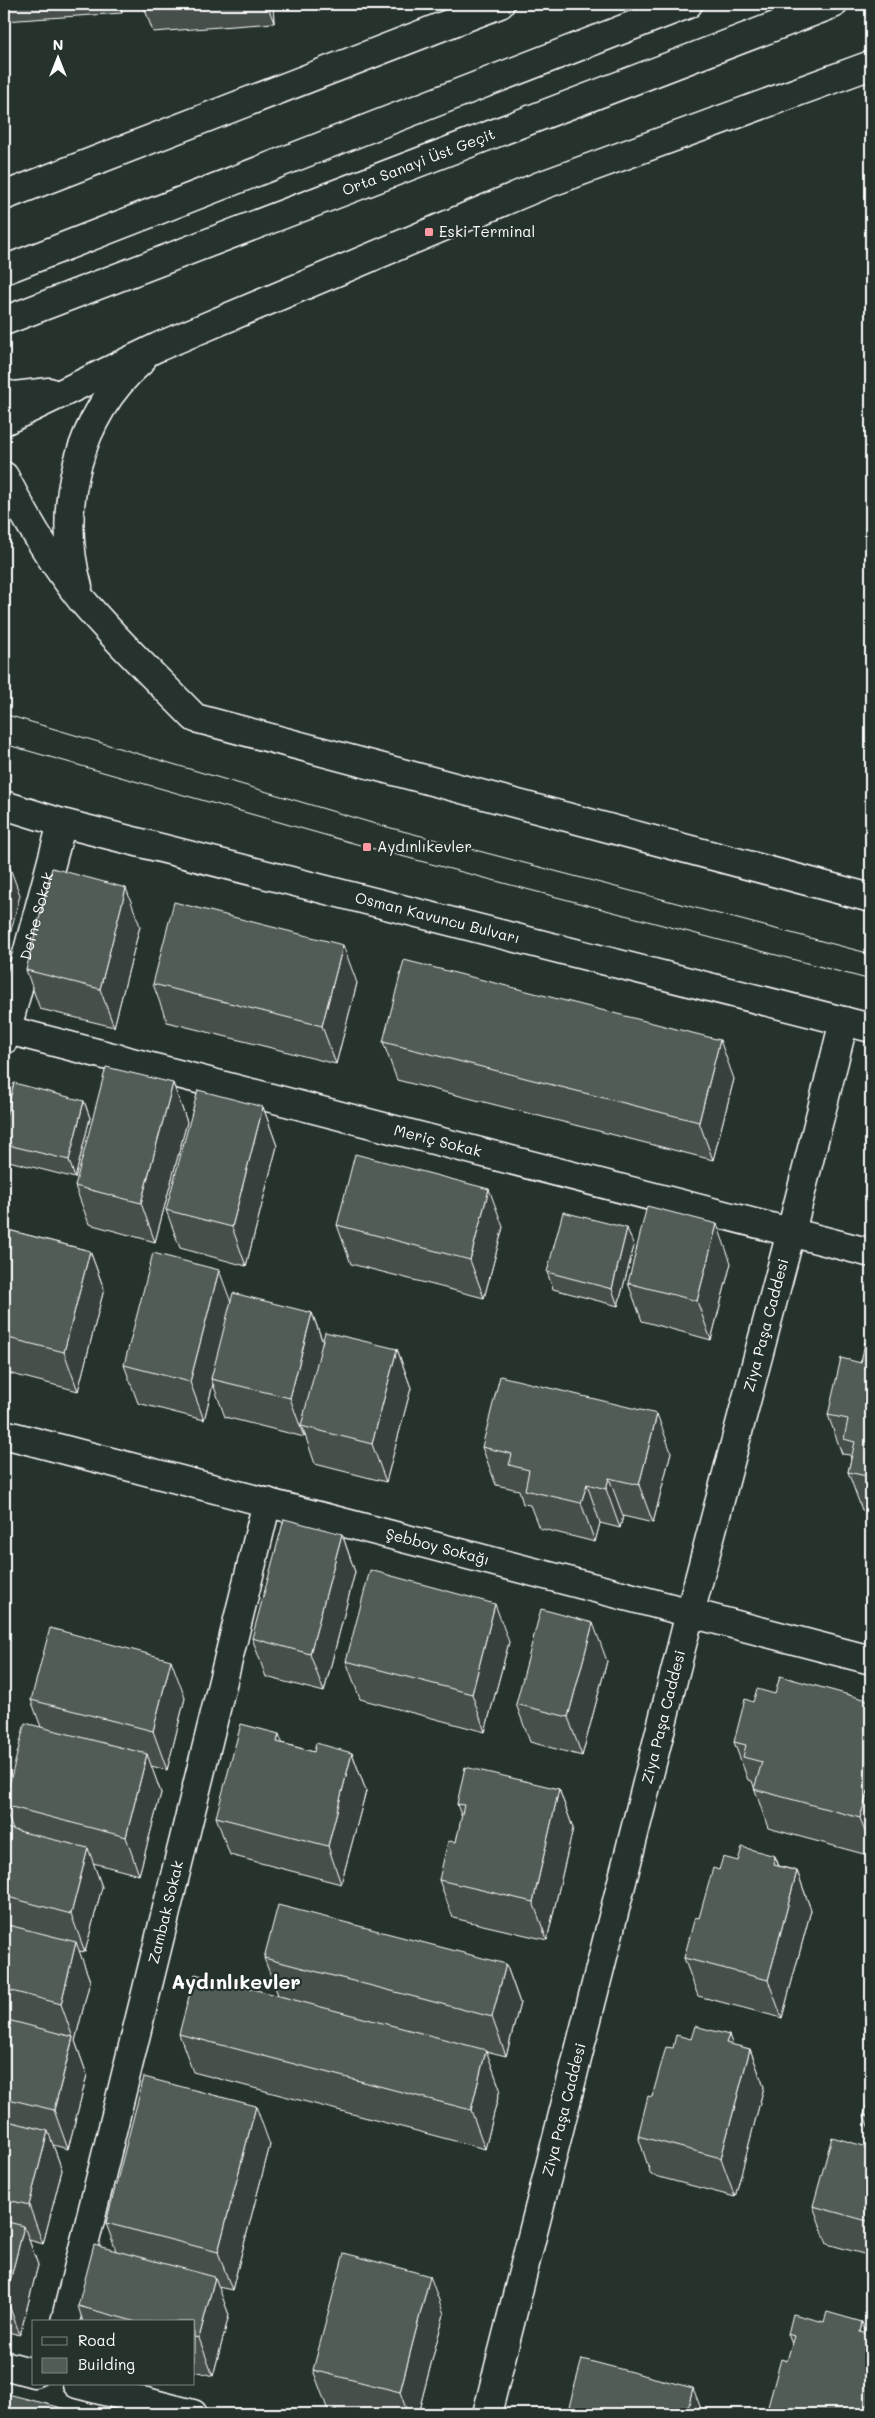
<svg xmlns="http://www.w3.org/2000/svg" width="875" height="2418" viewBox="0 0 875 2418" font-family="Mali,sans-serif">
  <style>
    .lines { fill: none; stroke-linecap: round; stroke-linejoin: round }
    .minor-casing { stroke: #fff; stroke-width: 31 }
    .trunk-casing { stroke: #fff; stroke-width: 31 }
    .minor { stroke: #26332d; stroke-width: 28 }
    .trunk { stroke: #26332d; stroke-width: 28 }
    .tram { stroke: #fff; stroke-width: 1 }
    .wall { fill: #464f4b; stroke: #fff }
    .shaded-wall { fill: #39403d; stroke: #fff }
    .building { fill: #515c57; stroke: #fff }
    .poi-dot { fill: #ff9aa2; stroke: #26332d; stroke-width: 2 }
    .labels { text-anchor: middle; stroke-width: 4.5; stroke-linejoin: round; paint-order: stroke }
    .street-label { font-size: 15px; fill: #fff; stroke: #26332d }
    .poi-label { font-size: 15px; fill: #fff; stroke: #26332d; text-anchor: start }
    .district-label { font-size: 20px; font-weight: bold; fill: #fff; stroke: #26332d }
  </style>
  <rect width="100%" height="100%" fill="#26332d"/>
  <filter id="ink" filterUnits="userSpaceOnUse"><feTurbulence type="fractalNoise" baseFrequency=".02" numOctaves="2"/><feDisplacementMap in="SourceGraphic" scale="10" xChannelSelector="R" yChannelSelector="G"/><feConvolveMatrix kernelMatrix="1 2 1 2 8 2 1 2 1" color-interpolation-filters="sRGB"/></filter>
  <g filter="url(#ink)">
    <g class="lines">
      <defs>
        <g id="minor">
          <path id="s1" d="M 4,1029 L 871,1253"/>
          <path id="s2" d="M 4,1040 L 62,823"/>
          <path id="s3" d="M 4,1434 L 871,1660"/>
          <path id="s4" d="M 65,2322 L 267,1502"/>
          <polyline points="4,2365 34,2373"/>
          <polyline points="77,2384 193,2414"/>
          <path id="s5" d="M 487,2414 L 690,1613 L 791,1232 L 844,1021"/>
        </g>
        <g id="trunk">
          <polyline points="4,196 500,4"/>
          <polyline points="4,270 688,4"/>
          <path id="s6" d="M 4,321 L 833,4"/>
          <polyline points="4,394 14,396 49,392"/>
          <polyline points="4,421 158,347 540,186 871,65"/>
          <path d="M 4,476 C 26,519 51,561 81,599 C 116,641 156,678 195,718 L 871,898"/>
          <path d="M 78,587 C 56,507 77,417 141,361"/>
          <path id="s7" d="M 4,805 L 62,823 L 871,1028"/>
        </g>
      </defs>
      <use href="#minor" class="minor-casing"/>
      <use href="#trunk" class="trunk-casing"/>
      <use href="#minor" class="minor"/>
      <use href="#trunk" class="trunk"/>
      <g class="tram">
        <polyline points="4,714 372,823 871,954"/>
        <polyline points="4,744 367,847 871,980"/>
      </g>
    </g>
    <g class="wall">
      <polygon points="4,4 121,4 122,13 4,21"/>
      <polygon points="143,4 273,4 274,23 153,32"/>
      <polygon points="4,57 9,122 4,122"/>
      <polygon points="140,926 114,1027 40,1009 26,970"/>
      <polygon points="357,983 336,1064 167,1022 153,984"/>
      <polygon points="383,1042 734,1079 713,1160 397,1080"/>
      <polygon points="173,1083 187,1122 155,1242 89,1224 75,1186"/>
      <polygon points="84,1101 90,1118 75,1178 5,1160 4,1156 4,1124"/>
      <polygon points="263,1107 277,1146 246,1266 180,1248 166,1210"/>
      <polygon points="337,1225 503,1227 484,1298 351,1264"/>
      <polygon points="4,1229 90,1251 104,1289 78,1391 4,1372"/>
      <polygon points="634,1246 618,1306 553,1289 547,1272"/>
      <polygon points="731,1263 711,1340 642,1321 628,1283"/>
      <polygon points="231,1303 312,1313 323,1342 397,1349 411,1388 386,1482 315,1464 305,1435 304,1437 225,1417 213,1384 204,1420 138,1403 124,1365"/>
      <polygon points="871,1344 871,1512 862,1510 848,1472 851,1459 850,1455 842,1454 828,1415"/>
      <polygon points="482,1447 671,1452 653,1523 623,1516 620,1528 600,1523 595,1542 539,1528 530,1505 523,1504 519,1490 496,1485"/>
      <polygon points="342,1534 355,1572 324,1692 266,1677 252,1638"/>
      <polygon points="509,1642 485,1732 360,1699 346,1661"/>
      <polygon points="607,1661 582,1756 530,1742 516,1704"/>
      <polygon points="775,1694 871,1701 871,1856 768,1828 752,1781 748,1780 734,1742"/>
      <polygon points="185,1698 167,1770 151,1766 161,1793 139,1875 93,1863 102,1887 85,1952 79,1951 90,1981 75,2041 87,2075 68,2149 53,2145 62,2170 43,2244 29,2240 38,2265 20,2335 4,2331 4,2019 7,2020 4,2011 4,1838 13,1830 4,1805 41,1727 31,1700"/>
      <polygon points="282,1743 314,1752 352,1753 366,1791 341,1884 230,1855 216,1817"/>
      <polygon points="559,1789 573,1828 547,1940 453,1918 439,1880 456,1842 462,1818 457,1804"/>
      <polygon points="775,1856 779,1866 797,1871 811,1910 782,2018 698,1996 684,1958 699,1918 719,1870 738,1861"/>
      <polygon points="264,1958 506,1964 520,2003 506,2056 486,2051 500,2089 485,2149 193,2072 179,2034 278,1995"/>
      <polygon points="729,2035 732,2045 750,2049 764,2087 735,2197 651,2175 638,2136 652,2097 673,2048 691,2039"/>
      <polygon points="871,2088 871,2134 864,2115"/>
      <polygon points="270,2145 232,2290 218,2287 229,2315 213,2376 194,2371 194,2322 83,2322 78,2306 116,2251 106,2223"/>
      <polygon points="871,2148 871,2256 827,2244 813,2206"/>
      <polygon points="444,2314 418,2414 352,2414 327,2408 313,2370"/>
      <polygon points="824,2322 862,2322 792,2344 788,2334"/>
    </g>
    <g class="shaded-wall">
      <polygon points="118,4 121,4 122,13"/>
      <polygon points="267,4 273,4 274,23"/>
      <polygon points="4,57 9,122 4,109"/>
      <polygon points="6,857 20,895 4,959 4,867"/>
      <polygon points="126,888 140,926 114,1027 100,989"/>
      <polygon points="343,945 357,983 336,1064 322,1026"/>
      <polygon points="720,1040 734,1079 713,1160 699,1122"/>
      <polygon points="173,1083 187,1122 155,1242 141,1203"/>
      <polygon points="84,1101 90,1118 75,1178 69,1160"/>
      <polygon points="263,1107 277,1146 246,1266 232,1227"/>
      <polygon points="489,1189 503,1227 484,1298 470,1260"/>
      <polygon points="717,1224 731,1263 711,1340 697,1301"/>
      <polygon points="627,1228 634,1246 618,1306 612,1289"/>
      <polygon points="90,1251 104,1289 78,1391 64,1352"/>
      <polygon points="219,1270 233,1308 211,1379 213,1384 204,1420 190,1382"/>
      <polygon points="312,1313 326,1351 301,1426 305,1435 304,1437 290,1398"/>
      <polygon points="397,1349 411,1388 386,1482 372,1444"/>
      <polygon points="657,1414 671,1452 653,1523 639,1485"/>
      <polygon points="609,1478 623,1516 620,1528 606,1489"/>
      <polygon points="587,1484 600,1523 595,1542 581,1503"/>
      <polygon points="342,1534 355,1572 324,1692 310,1654"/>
      <polygon points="495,1604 509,1642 485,1732 472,1694"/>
      <polygon points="593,1623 607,1661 582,1756 568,1717"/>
      <polygon points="171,1660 185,1698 167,1770 153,1731"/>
      <polygon points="279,1734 293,1772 277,1742"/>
      <polygon points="352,1753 366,1791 341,1884 328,1846"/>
      <polygon points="147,1754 161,1793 139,1875 126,1837"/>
      <polygon points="559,1789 573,1828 547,1940 533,1902"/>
      <polygon points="868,1791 871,1801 871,1849 860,1818"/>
      <polygon points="88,1848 102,1887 85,1952 71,1914"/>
      <polygon points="775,1856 789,1895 774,1865"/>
      <polygon points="797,1871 811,1910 782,2018 768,1980"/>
      <polygon points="76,1942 90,1981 75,2041 87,2075 68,2149 54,2110 73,2038 61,2004"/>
      <polygon points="506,1964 520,2003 506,2056 492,2017"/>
      <polygon points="729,2035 743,2073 726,2043"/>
      <polygon points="750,2049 764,2087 735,2197 721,2158"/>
      <polygon points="486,2050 500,2089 485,2149 471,2110"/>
      <polygon points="256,2106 270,2145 232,2290 218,2252"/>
      <polygon points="48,2131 62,2170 43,2244 29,2205"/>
      <polygon points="24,2226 38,2265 20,2335 6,2297"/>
      <polygon points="430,2276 444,2314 418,2414 408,2414 400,2392"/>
      <polygon points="215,2277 229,2315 213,2376 199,2338"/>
      <polygon points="862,2322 871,2346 860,2332"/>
      <polygon points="693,2388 703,2414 686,2414"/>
      <polygon points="871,2399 871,2414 867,2414"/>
    </g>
    <g class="building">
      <polygon points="4,856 6,857 4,867"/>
      <polygon points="52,868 126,888 100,989 26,970"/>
      <polygon points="174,902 343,945 322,1026 153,984"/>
      <polygon points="404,960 720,1040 699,1122 383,1042"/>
      <polygon points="106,1067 173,1083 141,1203 75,1186"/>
      <polygon points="14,1083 84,1101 69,1160 4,1144 4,1124"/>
      <polygon points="198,1090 263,1107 232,1227 166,1210"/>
      <polygon points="355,1154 489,1189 470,1260 337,1225"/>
      <polygon points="647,1206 717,1224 697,1301 628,1283"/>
      <polygon points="563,1212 627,1228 612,1289 547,1272"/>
      <polygon points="4,1229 90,1251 64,1352 4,1337"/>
      <polygon points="153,1253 219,1270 190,1382 124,1365"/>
      <polygon points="233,1293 312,1313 290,1398 211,1379"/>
      <polygon points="325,1332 397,1349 372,1444 301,1426"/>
      <polygon points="865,1342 871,1344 871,1477 848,1472 855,1442 844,1439 848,1419 828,1415 841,1358 861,1363"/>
      <polygon points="500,1376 657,1414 639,1485 609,1478 606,1489 587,1484 581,1503 525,1490 529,1470 509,1465 512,1454 482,1447"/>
      <polygon points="284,1519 342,1534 310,1654 252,1638"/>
      <polygon points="370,1570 495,1604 472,1694 346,1661"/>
      <polygon points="541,1609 593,1623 568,1717 516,1704"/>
      <polygon points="50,1628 171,1660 153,1731 31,1700"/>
      <polygon points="780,1676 871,1701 871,1792 868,1791 860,1818 754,1789 762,1762 743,1757 746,1745 734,1742 745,1699 753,1702 757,1689 775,1694"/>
      <polygon points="25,1723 147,1754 126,1837 4,1805"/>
      <polygon points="241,1724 279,1734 277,1742 314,1752 316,1743 352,1753 328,1846 216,1817"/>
      <polygon points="465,1767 559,1789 533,1902 439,1880 448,1841 456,1842 464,1805 457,1804"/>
      <polygon points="6,1828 88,1848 71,1914 4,1896 4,1838"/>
      <polygon points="742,1847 775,1856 774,1865 797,1871 768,1980 684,1958 695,1917 699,1918 713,1868 719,1870 723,1857 738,1861"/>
      <polygon points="278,1905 506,1964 492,2017 264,1958"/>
      <polygon points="4,1924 76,1942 61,2004 4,1989"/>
      <polygon points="195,1974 486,2050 471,2110 179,2034"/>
      <polygon points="4,2019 73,2037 54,2110 4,2098"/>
      <polygon points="695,2026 729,2035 726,2043 750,2049 721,2158 638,2136 648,2096 652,2097 666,2047 673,2048 676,2035 691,2039"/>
      <polygon points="144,2077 256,2106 218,2252 106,2223"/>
      <polygon points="871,2088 871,2117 864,2115"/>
      <polygon points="4,2120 48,2131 29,2205 4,2199"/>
      <polygon points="832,2137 871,2148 871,2222 813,2206"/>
      <polygon points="4,2221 24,2226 6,2297 4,2296"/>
      <polygon points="94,2245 215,2277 199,2338 194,2337 194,2322 137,2322 78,2306"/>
      <polygon points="344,2253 430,2276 400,2392 313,2370"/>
      <polygon points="827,2312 862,2322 860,2332 871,2335 871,2399 867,2414 766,2414 781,2359 787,2361 794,2336 788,2334 793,2314 824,2322"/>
      <polygon points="582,2359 693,2388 686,2414 567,2414"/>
      <polygon points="4,2393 86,2414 4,2414"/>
    </g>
  </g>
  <g class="poi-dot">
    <rect x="424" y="227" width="10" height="10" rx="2.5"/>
    <rect x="362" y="842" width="10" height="10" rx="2.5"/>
  </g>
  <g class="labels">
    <g class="street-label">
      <text dy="5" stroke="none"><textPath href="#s6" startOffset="444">Orta Sanayi Üst Geçit</textPath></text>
      <text dy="5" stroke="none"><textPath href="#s2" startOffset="128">Defne Sokak</textPath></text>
      <text dy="5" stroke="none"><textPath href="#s7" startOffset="448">Osman Kavuncu Bulvarı</textPath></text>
      <text dy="5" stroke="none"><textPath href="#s1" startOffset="448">Meriç Sokak</textPath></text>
      <text dy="5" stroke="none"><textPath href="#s5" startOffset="1124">Ziya Paşa Caddesi</textPath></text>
      <text dy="5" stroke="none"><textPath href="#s3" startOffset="448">Şebboy Sokağı</textPath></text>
      <text dy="5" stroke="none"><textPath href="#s5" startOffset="719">Ziya Paşa Caddesi</textPath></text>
      <text dy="5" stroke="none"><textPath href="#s4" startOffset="422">Zambak Sokak</textPath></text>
      <text dy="5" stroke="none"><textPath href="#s5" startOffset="314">Ziya Paşa Caddesi</textPath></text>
    </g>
    <g class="poi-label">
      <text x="439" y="237">Eski Terminal</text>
      <text x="377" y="852">Aydınlıkevler</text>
    </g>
    <g class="district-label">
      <text x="236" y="1989">Aydınlıkevler</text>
    </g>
  </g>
  <rect width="875" height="2418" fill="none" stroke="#26332d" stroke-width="20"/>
  <rect x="10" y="10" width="855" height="2398" fill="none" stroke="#fff" stroke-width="2" filter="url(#ink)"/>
  <rect x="32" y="2320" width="162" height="65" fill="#26332d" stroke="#7d8581"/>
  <rect x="42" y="2337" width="25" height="8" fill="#26332d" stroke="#7d8581"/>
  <text x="78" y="2346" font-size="15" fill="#ffffff">Road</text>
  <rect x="42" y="2358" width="25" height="15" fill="#515c57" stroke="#7d8581"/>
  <text x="78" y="2370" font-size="15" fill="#ffffff">Building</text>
  <g transform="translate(58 58)" stroke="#26332d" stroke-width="4" paint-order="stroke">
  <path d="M0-4L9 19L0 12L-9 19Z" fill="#ffffff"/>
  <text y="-8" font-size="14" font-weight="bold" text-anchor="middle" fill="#ffffff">N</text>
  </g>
</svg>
